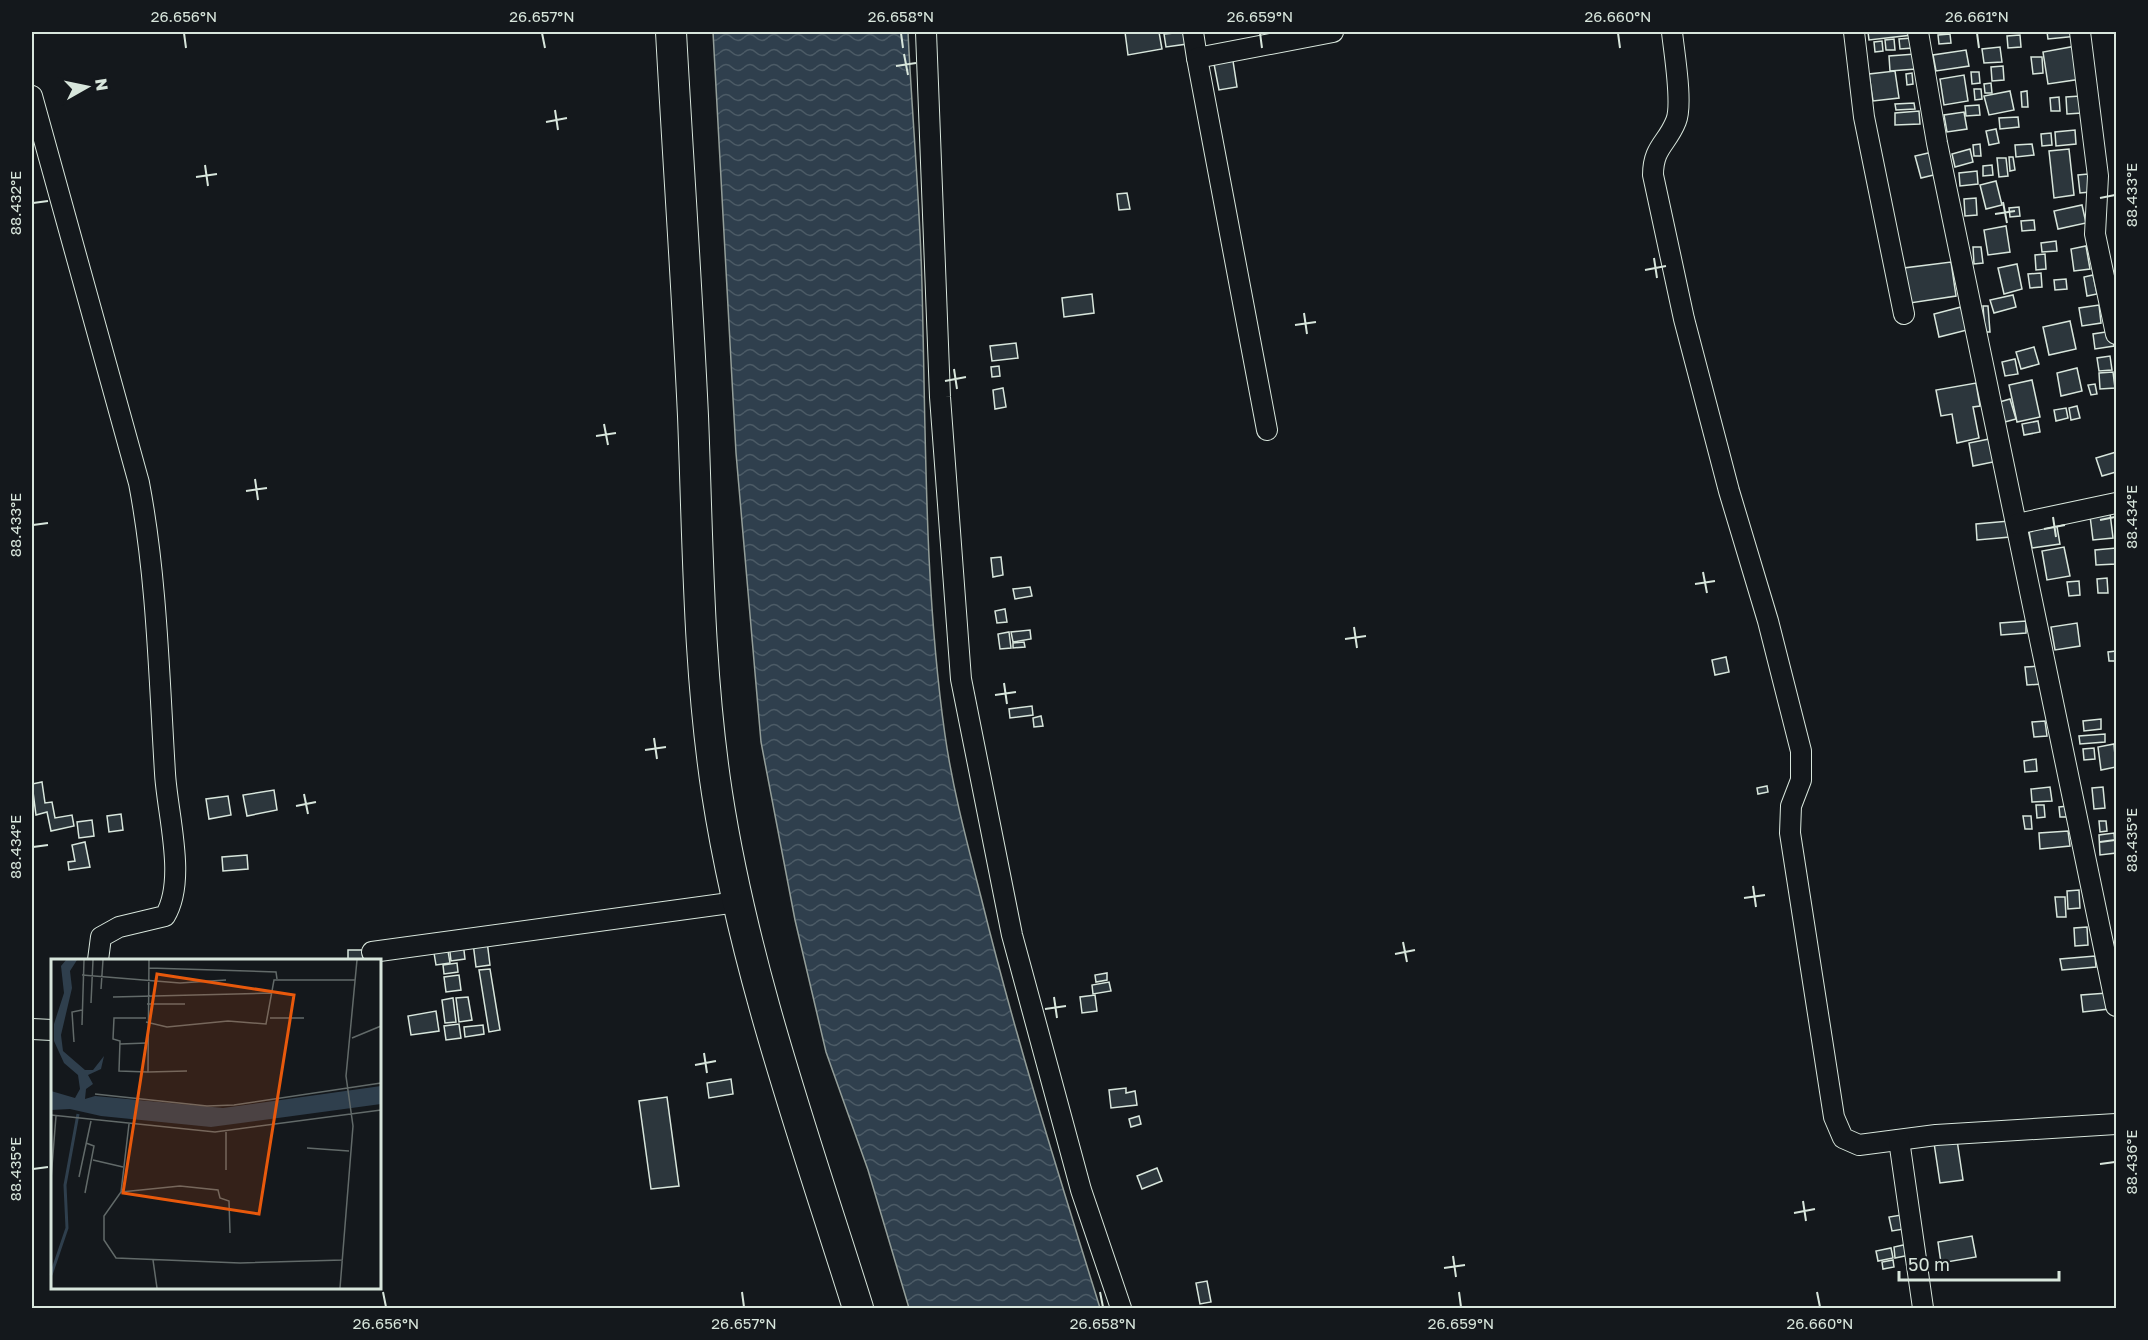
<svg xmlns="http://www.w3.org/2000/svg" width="2148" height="1340" viewBox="0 0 2148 1340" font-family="'Golos Text',sans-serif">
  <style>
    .water { fill: url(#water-waves); stroke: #939e99; stroke-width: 1.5 }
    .building { fill: #2c363c; stroke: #d8e6dc; stroke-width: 1.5 }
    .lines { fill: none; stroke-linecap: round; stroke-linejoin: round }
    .minor-casing { stroke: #d8e6dc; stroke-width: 22 }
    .primary-casing { stroke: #d8e6dc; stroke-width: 32 }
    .minor { stroke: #14181c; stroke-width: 20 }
    .primary { stroke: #14181c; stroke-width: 30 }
    .ticks { fill: none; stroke: #d8e6dc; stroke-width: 2 }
    .inset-river { fill: none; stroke: #2f3f4d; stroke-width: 3 }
    .inset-road { fill: none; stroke: #626a69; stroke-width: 1.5 }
    .view { fill: #e8590c; fill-opacity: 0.15; stroke: #e8590c; stroke-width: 3 }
    .inset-edge { fill: none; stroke: #d8e6dc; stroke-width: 3 }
    .neatline { fill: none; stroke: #d8e6dc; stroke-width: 2 }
    .ticks-label { font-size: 15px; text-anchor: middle; fill: #d8e6dc }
  </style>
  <defs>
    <pattern id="water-waves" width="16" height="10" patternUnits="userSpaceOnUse" patternTransform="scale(1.5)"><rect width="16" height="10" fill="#2f3f4d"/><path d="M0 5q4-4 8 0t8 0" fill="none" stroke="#4c5b66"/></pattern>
  </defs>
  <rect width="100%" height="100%" fill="#14181c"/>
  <path class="water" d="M 713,32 L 908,32 C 912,116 920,201 922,286 C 926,435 924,587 945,735 C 953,791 968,846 982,901 C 1016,1039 1058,1173 1100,1308 L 909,1308 L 868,1170 L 826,1052 L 795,920 L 761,742 L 736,453 Z"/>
  <g class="building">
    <polygon points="1125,32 1159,32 1162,49 1128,55"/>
    <polygon points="1185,32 1187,44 1166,47 1164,34"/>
    <polygon points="1868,32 1911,32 1912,35 1869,40"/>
    <polygon points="2047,32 2078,32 2078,36 2048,39"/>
    <polygon points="1950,34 1951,43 1939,44 1938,35"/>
    <polygon points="2020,35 2021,47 2008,48 2007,36"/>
    <polygon points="1912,38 1913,48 1900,49 1899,39"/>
    <polygon points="1894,39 1895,50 1886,50 1885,40"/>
    <polygon points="1882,41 1883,51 1875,52 1874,42"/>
    <polygon points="2076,46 2081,79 2048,84 2043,52"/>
    <polygon points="2000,47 2002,62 1984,63 1982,49"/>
    <polygon points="1966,50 1969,66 1936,71 1933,55"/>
    <polygon points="1915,54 1916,69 1890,71 1889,56"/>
    <polygon points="2031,57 2042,57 2043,73 2033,74"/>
    <polygon points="1233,61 1237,87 1219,90 1214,64"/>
    <polygon points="2003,66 2004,80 1992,81 1991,67"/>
    <polygon points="1895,71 1899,98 1873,101 1869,74"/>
    <polygon points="1971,72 1979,72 1980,83 1972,84"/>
    <polygon points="1912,73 1913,84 1907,85 1906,74"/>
    <polygon points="1964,75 1968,101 1944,105 1940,79"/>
    <polygon points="1991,83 1992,93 1985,93 1984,84"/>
    <polygon points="1974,89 1981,89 1982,99 1975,100"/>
    <polygon points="2010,91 2014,110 1989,115 1984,96"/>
    <polygon points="2027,91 2028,107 2022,107 2021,92"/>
    <polygon points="2080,96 2082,113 2067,114 2066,97"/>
    <polygon points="2059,97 2060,111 2051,111 2050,98"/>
    <polygon points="1914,103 1915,109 1896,110 1895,104"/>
    <polygon points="1979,105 1980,115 1966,116 1965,106"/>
    <polygon points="1919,111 1920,124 1895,125 1895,113"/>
    <polygon points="1964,112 1967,129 1947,132 1944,115"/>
    <polygon points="2018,117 2019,127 2000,129 1999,118"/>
    <polygon points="1996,129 1999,143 1989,145 1986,131"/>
    <polygon points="2075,130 2076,144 2056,146 2055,132"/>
    <polygon points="2051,133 2052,145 2042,146 2041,134"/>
    <polygon points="1980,144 1981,156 1974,156 1973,145"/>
    <polygon points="2032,144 2034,155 2016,157 2015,145"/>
    <polygon points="1970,149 1973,162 1955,167 1952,154"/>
    <polygon points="2069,149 2074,195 2054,198 2049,151"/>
    <polygon points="1937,151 1942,173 1921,178 1915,156"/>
    <polygon points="2009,157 2013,157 2015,170 2010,171"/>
    <polygon points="1997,158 2006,158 2008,176 1999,177"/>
    <polygon points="1992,165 1993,175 1983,176 1983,166"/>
    <polygon points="1977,171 1978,184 1960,186 1959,173"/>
    <polygon points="2088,174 2090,192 2080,193 2078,175"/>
    <polygon points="1996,181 2002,205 1986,209 1980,185"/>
    <polygon points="1127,193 1130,209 1119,210 1117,194"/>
    <polygon points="1976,198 1977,215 1965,216 1964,199"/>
    <polygon points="2082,205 2086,223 2058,229 2054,211"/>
    <polygon points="2019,207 2020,216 2010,217 2009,208"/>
    <polygon points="2034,220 2035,230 2022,231 2021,221"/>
    <polygon points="2006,226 2010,252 1988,255 1984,230"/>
    <polygon points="2056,241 2057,251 2042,252 2041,243"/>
    <polygon points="2086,246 2090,269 2074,271 2071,249"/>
    <polygon points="1973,247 1981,247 1983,263 1974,264"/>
    <polygon points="2045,254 2046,269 2036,270 2035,255"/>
    <polygon points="1951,262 1956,296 1910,303 1904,268"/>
    <polygon points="2017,264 2022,289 2004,294 1998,268"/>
    <polygon points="2041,273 2042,287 2030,288 2028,274"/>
    <polygon points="2093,275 2097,294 2087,296 2084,277"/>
    <polygon points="2066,279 2067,289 2055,290 2054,280"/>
    <polygon points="1092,294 1094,313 1064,317 1062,298"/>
    <polygon points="2013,295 2016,307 1994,313 1990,300"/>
    <polygon points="2099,305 2101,323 2082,326 2079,308"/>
    <polygon points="1983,306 1988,306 1990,332 1985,332"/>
    <polygon points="1961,307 1967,330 1939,337 1934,314"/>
    <polygon points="2070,321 2076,349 2049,355 2043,327"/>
    <polygon points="2112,331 2114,346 2095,349 2093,334"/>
    <polygon points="1016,343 1018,358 992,361 990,346"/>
    <polygon points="2034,347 2039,364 2021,369 2016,352"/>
    <polygon points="2110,356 2112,370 2099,371 2097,358"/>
    <polygon points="2015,359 2018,374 2005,376 2002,362"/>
    <polygon points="999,366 1000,376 992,377 991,367"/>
    <polygon points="2077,368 2082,391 2061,396 2057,373"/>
    <polygon points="2113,372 2115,388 2100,389 2099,373"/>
    <polygon points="2032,380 2040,417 2017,422 2009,385"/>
    <polygon points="1976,383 1980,406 1973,407 1979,438 1957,443 1952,414 1941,416 1936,390"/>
    <polygon points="2095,384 2097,394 2091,395 2088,385"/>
    <polygon points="1003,388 1006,407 995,409 993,390"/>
    <polygon points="2010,399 2016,419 2001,423 1996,403"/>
    <polygon points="2077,406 2080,418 2071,420 2069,408"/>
    <polygon points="2066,408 2068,418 2056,421 2054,410"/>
    <polygon points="2038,421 2040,432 2024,435 2022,424"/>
    <polygon points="1994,438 1998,461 1973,466 1969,443"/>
    <polygon points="2116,452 2116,472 2102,476 2096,458"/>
    <polygon points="2110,513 2113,538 2093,540 2090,516"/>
    <polygon points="2009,521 2010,537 1977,540 1976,524"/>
    <polygon points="2056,521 2060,544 2032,548 2028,526"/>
    <polygon points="2064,547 2070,576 2047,580 2042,551"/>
    <polygon points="2116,548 2116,564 2096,565 2095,550"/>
    <polygon points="1001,557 1003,575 993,577 991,558"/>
    <polygon points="2107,578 2108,593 2098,593 2097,579"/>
    <polygon points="2079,581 2080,595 2069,596 2067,582"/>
    <polygon points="1030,587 1032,596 1015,599 1013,589"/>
    <polygon points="1005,609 1007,622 997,623 995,611"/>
    <polygon points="2026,621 2026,633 2001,635 2000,623"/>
    <polygon points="2077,623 2080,646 2055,650 2051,627"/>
    <polygon points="1030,630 1031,639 1013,642 1011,632"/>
    <polygon points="1009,632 1011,648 1000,649 998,634"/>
    <polygon points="1024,642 1025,647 1013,648 1013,643"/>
    <polygon points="2116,651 2116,661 2109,661 2108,652"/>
    <polygon points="1726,657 1729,672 1715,675 1712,660"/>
    <polygon points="2040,666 2042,684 2027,685 2025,667"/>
    <polygon points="1032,706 1033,715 1010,718 1009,709"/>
    <polygon points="1041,716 1043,726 1034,727 1033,718"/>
    <polygon points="2101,719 2101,729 2084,731 2083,721"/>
    <polygon points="2045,721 2047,736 2034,737 2032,722"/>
    <polygon points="2105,734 2105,742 2080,744 2079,736"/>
    <polygon points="2114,744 2116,767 2101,770 2098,747"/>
    <polygon points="2094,748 2095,759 2084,760 2083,749"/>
    <polygon points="2036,759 2037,771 2025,772 2024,761"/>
    <polygon points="42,782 45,803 52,802 55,818 72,815 74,826 51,831 47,812 36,815 32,784"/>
    <polygon points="1767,786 1768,792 1758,794 1757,788"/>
    <polygon points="2050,787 2052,801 2032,802 2031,789"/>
    <polygon points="2103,787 2105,808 2094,809 2092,788"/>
    <polygon points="274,790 277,810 247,816 243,795"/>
    <polygon points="228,796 231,815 209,819 206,799"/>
    <polygon points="2036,805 2044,805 2045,817 2037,818"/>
    <polygon points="2068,806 2069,817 2060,817 2059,807"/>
    <polygon points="121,814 123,830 109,832 107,816"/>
    <polygon points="2023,816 2031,816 2032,829 2025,829"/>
    <polygon points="92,820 94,836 79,838 77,822"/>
    <polygon points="2099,821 2106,821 2107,831 2100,832"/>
    <polygon points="2068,831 2070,846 2040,849 2039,833"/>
    <polygon points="2114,833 2116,853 2100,855 2099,835"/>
    <polygon points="85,842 90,867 69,870 68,862 75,861 72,845"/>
    <polygon points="247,855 248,869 223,871 222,857"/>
    <polygon points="2079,890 2080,908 2068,909 2067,891"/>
    <polygon points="2055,897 2065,897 2066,917 2057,917"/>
    <polygon points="2087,927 2088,945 2075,946 2074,928"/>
    <polygon points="487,941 490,965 476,967 473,943"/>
    <polygon points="463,942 465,959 451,961 449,944"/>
    <polygon points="447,945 450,963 436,965 433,947"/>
    <rect x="348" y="950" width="15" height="10"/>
    <polygon points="2095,956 2096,967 2062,970 2060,959"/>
    <polygon points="457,963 458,972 444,974 443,965"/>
    <polygon points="490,969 500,1030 489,1032 479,970"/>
    <polygon points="1107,973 1107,980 1096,982 1095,975"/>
    <polygon points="459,975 461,990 446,992 444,977"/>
    <polygon points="1109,982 1111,991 1093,994 1092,985"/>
    <polygon points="2107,993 2109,1009 2083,1012 2081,995"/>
    <polygon points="1095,995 1097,1011 1082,1013 1080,997"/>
    <polygon points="468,997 472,1020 459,1022 456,998"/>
    <polygon points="453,998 456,1022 445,1023 442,1000"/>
    <polygon points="436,1011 439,1031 411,1035 408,1016"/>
    <polygon points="459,1024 461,1038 446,1040 444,1026"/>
    <polygon points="483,1025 484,1034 465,1037 464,1027"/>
    <polygon points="731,1079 733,1094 709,1098 707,1083"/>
    <polygon points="1126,1088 1126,1093 1135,1091 1137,1105 1111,1108 1109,1090"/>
    <polygon points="667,1097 679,1186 651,1189 639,1101"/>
    <polygon points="1139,1116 1141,1124 1131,1127 1129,1119"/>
    <polygon points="1957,1140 1963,1180 1940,1183 1934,1143"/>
    <polygon points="1157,1168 1162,1181 1142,1189 1137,1176"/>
    <polygon points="1901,1215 1904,1229 1892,1231 1889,1217"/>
    <polygon points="1972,1236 1976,1257 1941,1263 1938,1242"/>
    <polygon points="1908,1244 1910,1255 1895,1258 1894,1247"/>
    <polygon points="1891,1248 1893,1258 1878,1261 1876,1251"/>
    <polygon points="1893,1260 1894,1267 1883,1269 1882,1262"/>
    <polygon points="1207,1281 1211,1302 1200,1304 1196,1283"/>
  </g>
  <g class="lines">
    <defs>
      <g id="minor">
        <polyline points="926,32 940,397 961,679 1012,935 1081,1190 1121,1308"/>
        <polyline points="1193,32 1197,58"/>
        <path d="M 1672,32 C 1674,52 1683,104 1676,121 C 1667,144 1653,147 1653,175 L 1684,319 L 1729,491 L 1768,621 L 1801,751 L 1801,780 L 1791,806 L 1790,833 L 1834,1117 L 1843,1138 L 1859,1145 L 1936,1135 L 2116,1124"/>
        <polyline points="1854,32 1864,117 1904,314"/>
        <polyline points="1918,32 1937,143 2116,1006"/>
        <polyline points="2080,32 2098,176 2095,234 2116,334"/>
        <path d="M 32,96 L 139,483 C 157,578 159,676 165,773 C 167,813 187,880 165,916 L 119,927 L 101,937 L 98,960"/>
        <polyline points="1267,430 1197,58 1333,32"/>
        <polyline points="2017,524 2116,503"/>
        <polyline points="372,952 737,902"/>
        <polyline points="32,1029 52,1030"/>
        <polyline points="1899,1140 1923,1308"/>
      </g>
      <path id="primary" d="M 671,32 C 678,160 687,288 693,416 C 698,542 698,668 717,793 C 744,969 805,1139 858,1308"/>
    </defs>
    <use href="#minor" class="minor-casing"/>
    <use href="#primary" class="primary-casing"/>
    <use href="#minor" class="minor"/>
    <use href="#primary" class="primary"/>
  </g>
  <path class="ticks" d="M 184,33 L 186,48M 542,33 L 545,48M 901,33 L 903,48M 1260,33 L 1262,48M 1618,33 L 1620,48M 1977,33 L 1979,48M 904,54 L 908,75M 896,66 L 916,63M 555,110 L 558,130M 546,122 L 567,118M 205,165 L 208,186M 196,177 L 217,174M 2100,198 L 2115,195M 2003,202 L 2007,223M 33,203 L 48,201M 1995,214 L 2015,211M 1654,258 L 1657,278M 1645,270 L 1666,266M 1304,313 L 1307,334M 1295,325 L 1316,322M 954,369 L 957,389M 945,381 L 966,377M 604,424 L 608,445M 596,436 L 616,433M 255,479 L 258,500M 246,491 L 267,488M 2053,517 L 2056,537M 2100,520 L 2115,517M 33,525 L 48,523M 2044,529 L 2065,525M 1703,572 L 1707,593M 1695,584 L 1715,581M 1354,627 L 1357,648M 1345,639 L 1366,636M 1004,683 L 1007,704M 995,695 L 1016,692M 654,738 L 657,759M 645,750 L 666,747M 304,794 L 308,814M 296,806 L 316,802M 2100,842 L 2115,840M 33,847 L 48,845M 1753,886 L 1756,907M 1744,898 L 1765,895M 1403,942 L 1407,962M 1395,954 L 1415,950M 1054,997 L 1057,1018M 1045,1009 L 1066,1006M 704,1053 L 707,1073M 695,1065 L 716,1061M 2100,1164 L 2115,1162M 33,1169 L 48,1167M 1803,1201 L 1806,1221M 1794,1213 L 1815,1209M 1453,1256 L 1456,1277M 1444,1268 L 1465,1265M 383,1292 L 386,1307M 742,1292 L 744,1307M 1100,1292 L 1103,1307M 1459,1292 L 1461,1307M 1817,1292 L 1820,1307"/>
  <g transform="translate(51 959)">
    <rect width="330" height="330" fill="#14181c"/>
    <path d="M 15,1 L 26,1 L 19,12 L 21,29 L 10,76 L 12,92 L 34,111 L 42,111 L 53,97 L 50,110 L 37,116 L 42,125 L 35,130 L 34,140 L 44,137 L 172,149 L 330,127 L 330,145 L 160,168 L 50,157 L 19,150 L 0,151 L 0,132 L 24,139 L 29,130 L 27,116 L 13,104 L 3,82 L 3,65 L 13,34 L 10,7 Z" fill="#2f3f4d"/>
    <path class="inset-river" d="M 0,316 L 16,269 L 14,226 L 27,155"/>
    <path class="inset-road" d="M 98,1 L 97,113 L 136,112M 98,9 L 225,13 L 226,20M 31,16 L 129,24 L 175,21M 50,30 L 52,1M 62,38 L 221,34M 40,44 L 42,1M 96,45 L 134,45M 95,59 L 63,59 L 62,80 L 69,82 L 68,112 L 97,113M 219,59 L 253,59M 95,63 L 116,68 L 177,62 L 215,65 L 223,21 L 304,21M 31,66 L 33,1M 301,79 L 330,67M 23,83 L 21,53 L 31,51M 69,85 L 96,84M 44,135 L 156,147 L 183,146 L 330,124M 0,156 L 164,173 L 330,151M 78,165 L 70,233 L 53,257 L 53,281 L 65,299 L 189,304 L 292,301M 256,189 L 298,192M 42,201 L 72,208M 175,211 L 175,173M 28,218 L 40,162M 0,220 L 5,157M 70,233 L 129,227 L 167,231 L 169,239 L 178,242 L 179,274M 34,234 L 43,187 L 35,184M 102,301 L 106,329M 289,329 L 302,167 L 295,117 L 306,1"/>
    <path class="view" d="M 106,15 L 243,36 L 208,255 L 72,234 Z"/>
    <rect width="330" height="330" class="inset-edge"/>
  </g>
  <rect width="2148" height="1340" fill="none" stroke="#14181c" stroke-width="66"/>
  <g transform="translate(87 87) rotate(81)" stroke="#14181c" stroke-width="4.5" paint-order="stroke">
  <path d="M0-4.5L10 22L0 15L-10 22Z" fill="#d8e6dc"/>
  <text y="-9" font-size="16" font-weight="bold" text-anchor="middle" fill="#d8e6dc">N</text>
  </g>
  <path d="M1899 1271v9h160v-9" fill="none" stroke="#d8e6dc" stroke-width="3"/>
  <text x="1908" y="1271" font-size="18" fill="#d8e6dc" stroke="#14181c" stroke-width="4.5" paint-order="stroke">50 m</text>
  <rect x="33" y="33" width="2082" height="1274" class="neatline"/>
  <g class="ticks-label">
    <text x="184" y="22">26.656°N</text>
    <text x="542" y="22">26.657°N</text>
    <text x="901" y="22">26.658°N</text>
    <text x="1260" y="22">26.659°N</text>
    <text x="1618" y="22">26.660°N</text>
    <text x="1977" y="22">26.661°N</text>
    <text transform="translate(2132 195) rotate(-90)" y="5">88.433°E</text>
    <text transform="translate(16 203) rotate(-90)" y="5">88.432°E</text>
    <text transform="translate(2132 517) rotate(-90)" y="5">88.434°E</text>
    <text transform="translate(16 525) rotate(-90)" y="5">88.433°E</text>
    <text transform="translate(2132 840) rotate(-90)" y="5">88.435°E</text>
    <text transform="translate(16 847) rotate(-90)" y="5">88.434°E</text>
    <text transform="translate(2132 1162) rotate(-90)" y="5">88.436°E</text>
    <text transform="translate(16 1169) rotate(-90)" y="5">88.435°E</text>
    <text x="386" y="1329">26.656°N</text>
    <text x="744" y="1329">26.657°N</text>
    <text x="1103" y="1329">26.658°N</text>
    <text x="1461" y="1329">26.659°N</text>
    <text x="1820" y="1329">26.660°N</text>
  </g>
</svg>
